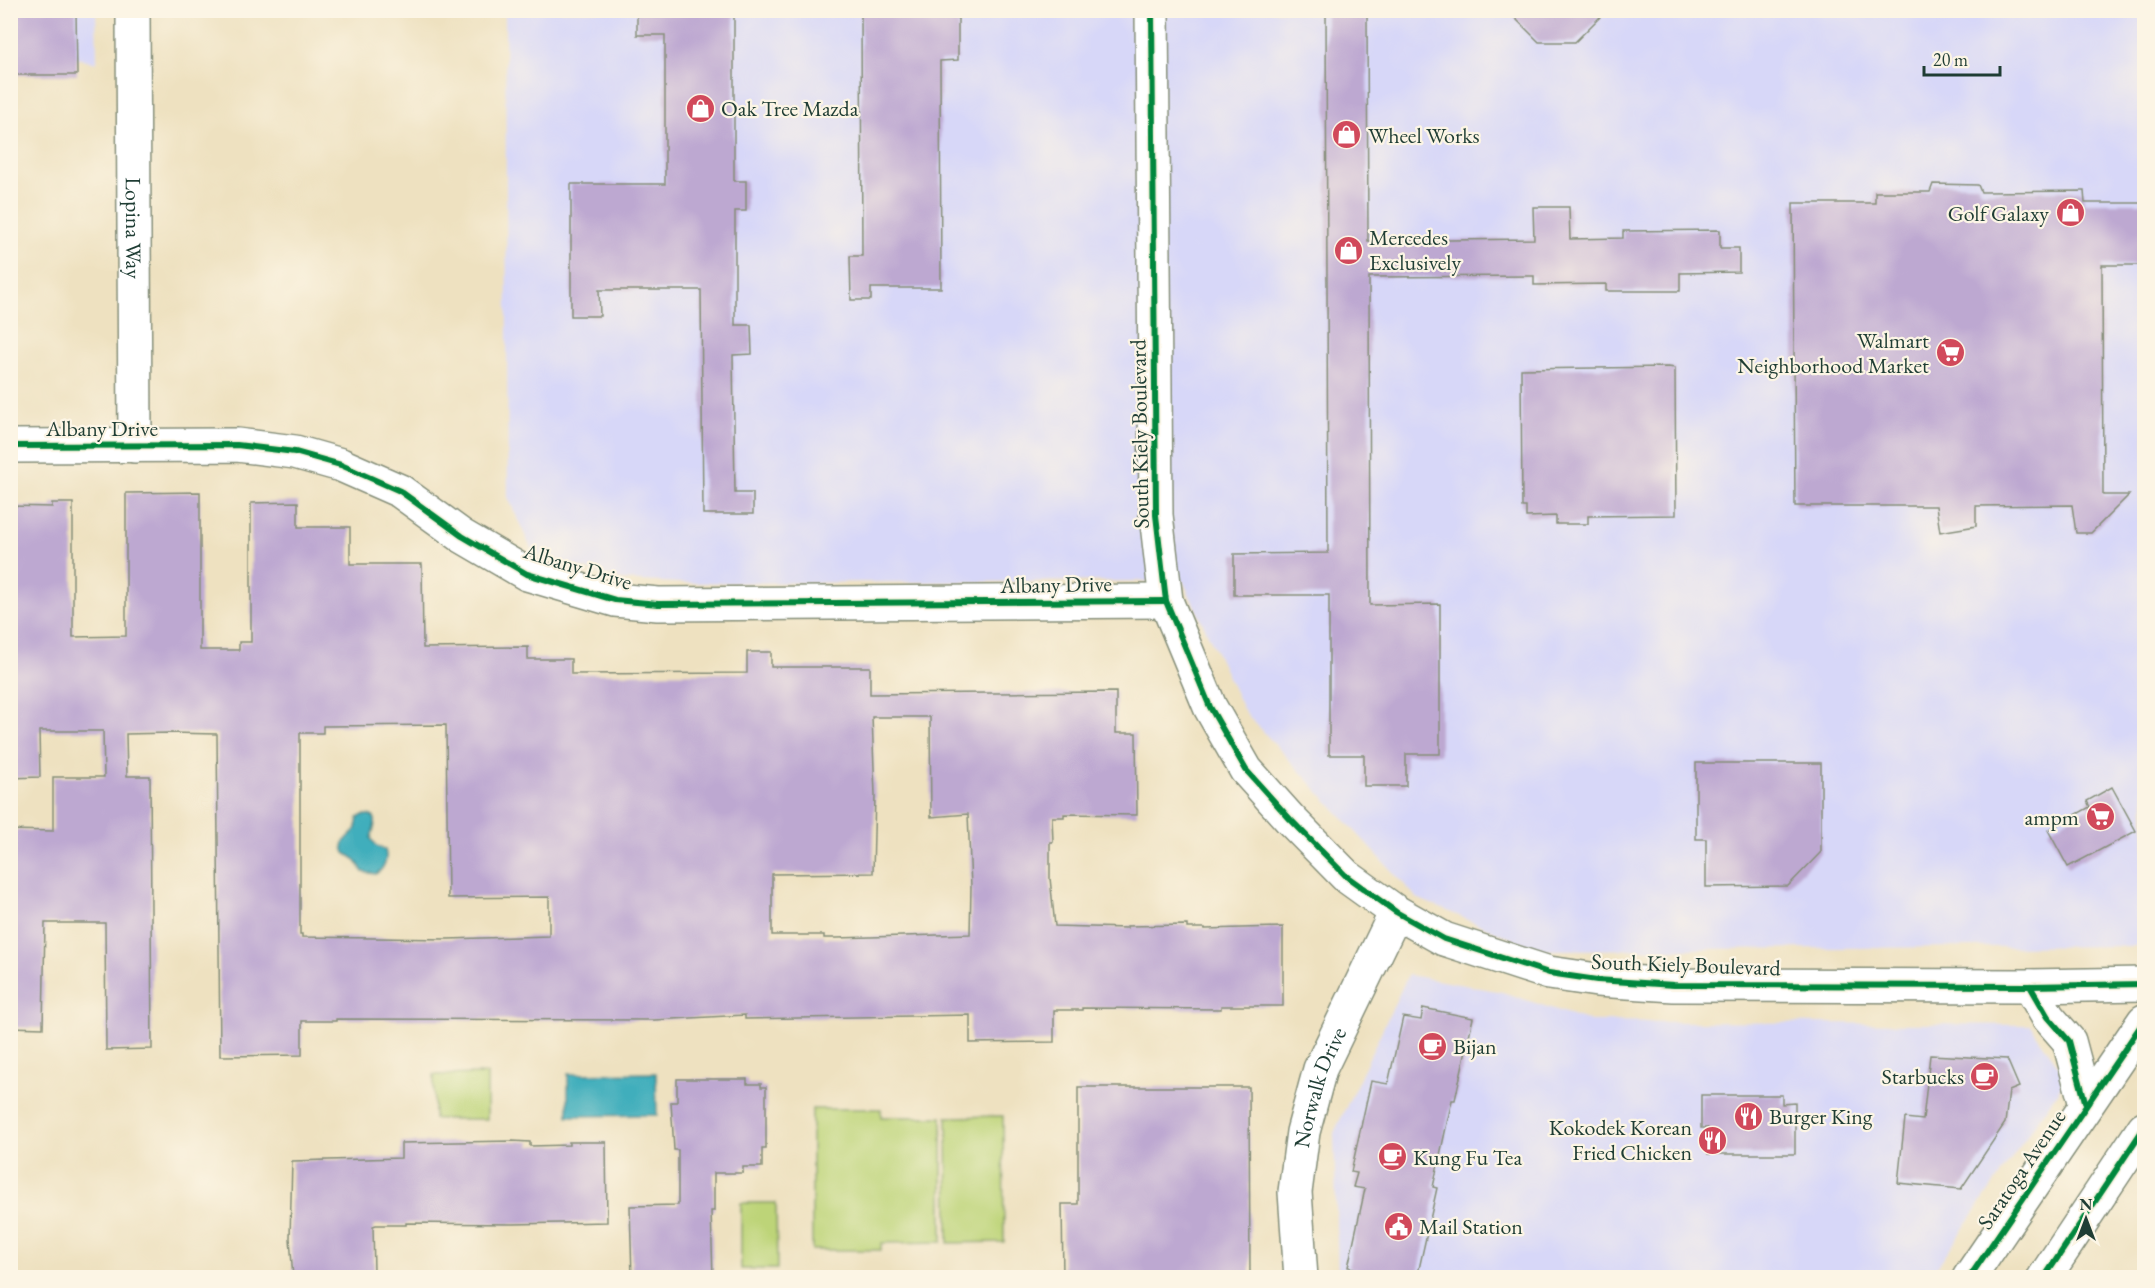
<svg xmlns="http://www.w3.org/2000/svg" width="2155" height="1288" viewBox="0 0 2155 1288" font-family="'EB Garamond',serif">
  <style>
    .built { fill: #d7d7f8 }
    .green { fill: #bdd478; stroke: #6e8856; stroke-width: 1.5 }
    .water { fill: #3faebc; stroke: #2f7678; stroke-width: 1.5 }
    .building { fill: #bda8d1; fill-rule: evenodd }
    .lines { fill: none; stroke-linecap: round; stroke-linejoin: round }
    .minor-casing { stroke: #868f7a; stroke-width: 36 }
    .major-casing { stroke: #868f7a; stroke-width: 36 }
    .minor { stroke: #fff; stroke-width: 33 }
    .major { stroke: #fff; stroke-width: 33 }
    .cycleway-casing { stroke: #fcf5e5; stroke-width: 10 }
    .cycleway { stroke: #00873e; stroke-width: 6 }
    .labels { text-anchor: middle; stroke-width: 4.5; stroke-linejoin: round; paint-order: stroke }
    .poi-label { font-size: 22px; fill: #1f3d34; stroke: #fcf5e5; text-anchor: start }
    .street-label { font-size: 22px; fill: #1f3d34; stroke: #fcf5e5 }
  </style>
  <rect width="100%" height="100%" fill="#fcf5e5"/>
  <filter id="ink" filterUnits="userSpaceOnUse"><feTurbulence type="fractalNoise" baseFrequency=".0167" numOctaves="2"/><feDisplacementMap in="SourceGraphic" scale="12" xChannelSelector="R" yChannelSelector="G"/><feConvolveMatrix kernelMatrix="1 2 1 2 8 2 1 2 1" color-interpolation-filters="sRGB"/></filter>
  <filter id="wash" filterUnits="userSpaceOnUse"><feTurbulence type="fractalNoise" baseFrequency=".008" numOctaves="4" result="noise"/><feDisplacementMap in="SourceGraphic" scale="24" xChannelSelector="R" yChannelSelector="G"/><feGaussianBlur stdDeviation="1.35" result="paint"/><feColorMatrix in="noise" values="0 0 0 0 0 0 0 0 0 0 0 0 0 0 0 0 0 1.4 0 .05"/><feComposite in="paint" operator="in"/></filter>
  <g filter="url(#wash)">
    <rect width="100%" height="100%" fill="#eee1c0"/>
    <g class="built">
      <polygon points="10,11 96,11 97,63 77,58 77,75 11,75"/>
      <polygon points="505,11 2144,11 2144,946 1539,950 1417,898 1244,711 1183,581 678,583 621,580 533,553 508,497"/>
      <polygon points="1408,975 1502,992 1590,1021 2030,1025 2067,1078 1930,1277 1338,1277 1334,1133"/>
    </g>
    <g class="green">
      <polygon points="487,1074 487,1119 434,1119 434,1075"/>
      <polygon points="812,1109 881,1109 881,1117 942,1117 942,1242 881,1243 881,1250 812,1250"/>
      <polygon points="1003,1116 1004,1242 948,1243 947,1117"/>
      <polygon points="741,1203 776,1203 777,1269 741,1269"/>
    </g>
    <g class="water">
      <path d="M 363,815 C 383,814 373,827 371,838 L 375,845 L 385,850 C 388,859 384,869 376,874 L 363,872 L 356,860 L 345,853 L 343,847 L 344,842 L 356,829 L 358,818 Z"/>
      <polygon points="656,1073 657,1115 568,1116 568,1074"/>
    </g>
    <g id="blocks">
      <g class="building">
        <polygon points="10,10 76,10 77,75 10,75"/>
        <polygon points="637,10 734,10 734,181 746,181 746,211 735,211 735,325 751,325 752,354 733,355 735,493 753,493 753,514 703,514 701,290 599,290 600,316 571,316 571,184 665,184 665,35 637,35"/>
        <polygon points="861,10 958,10 958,60 940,61 941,288 871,288 871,300 851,300 850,256 862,256"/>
        <polygon points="1326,10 1362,10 1362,14 1367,14 1368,241 1534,239 1533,207 1569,207 1570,239 1623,238 1623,231 1720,230 1720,248 1739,248 1739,272 1680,273 1680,291 1606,291 1606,284 1534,285 1534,276 1369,277 1370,605 1440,604 1440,754 1406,754 1406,786 1364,786 1364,755 1329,755 1329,595 1234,595 1234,554 1328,553"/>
        <polygon points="1507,10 1607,10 1575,42 1539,42"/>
        <polygon points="1933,184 1978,185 1981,192 2084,191 2085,203 2145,203 2145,265 2102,265 2103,495 2129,495 2091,533 2076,533 2072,505 1976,506 1976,526 1940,532 1936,506 1795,506 1793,203 1875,203 1875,192 1930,192"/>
        <polygon points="1668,367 1675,368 1676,515 1588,516 1588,524 1556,524 1556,516 1526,517 1526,507 1522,507 1521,369"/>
        <path d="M 200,492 L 200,650 L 239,650 L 239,642 L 251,642 L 251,503 L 298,502 L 298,527 L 350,527 L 350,564 L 422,564 L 423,648 L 528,647 L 528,659 L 571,659 L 571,674 L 747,673 L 747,652 L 771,652 L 771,667 L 870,667 L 870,694 L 1116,692 L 1116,733 L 1136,733 L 1137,815 L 1064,814 L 1064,817 L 1052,817 L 1053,842 L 1050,842 L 1050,878 L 1055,926 L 1127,928 L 1127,926 L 1187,925 L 1187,928 L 1205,928 L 1205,929 L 1283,927 L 1283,1006 L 1221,1006 L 1221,1009 L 1082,1008 L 1082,1010 L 1054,1010 L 1054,1042 L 970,1043 L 970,1015 L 745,1019 L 745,1015 L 654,1020 L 336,1019 L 336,1021 L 302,1021 L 302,1055 L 220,1056 L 217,734 L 170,733 L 126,734 L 127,776 L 150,776 L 152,1049 L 106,1050 L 105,923 L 45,923 L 43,1028 L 10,1027 L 10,830 L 53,831 L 53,777 L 104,777 L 103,731 L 39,731 L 40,777 L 10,778 L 10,506 L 52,507 L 52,503 L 73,503 L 73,637 L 126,636 L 126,493 ZM 872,717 L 930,717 L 931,817 L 968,814 L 971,887 L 970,934 L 837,938 L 824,938 L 824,935 L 772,935 L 772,874 L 873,873 L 875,795 ZM 446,725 L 448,898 L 549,897 L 549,936 L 447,939 L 302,937 L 302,934 L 300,934 L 300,733 L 323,733 L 323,726 Z"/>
        <polygon points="1696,763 1821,763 1821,852 1788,886 1706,887 1706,839 1696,839"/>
        <polygon points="2112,787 2136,831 2068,867 2048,830 2090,807 2087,801"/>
        <polygon points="1423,1008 1473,1018 1455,1100 1452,1100 1433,1187 1437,1188 1417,1278 1376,1278 1377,1273 1348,1267 1365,1189 1353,1187 1357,1173 1351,1172 1371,1081 1388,1084 1403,1017 1421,1020"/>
        <polygon points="1930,1055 2007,1059 2019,1087 2009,1091 2005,1123 1961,1189 1898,1183 1905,1118 1923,1120"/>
        <polygon points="677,1079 747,1079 747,1084 761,1084 761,1087 766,1087 766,1149 762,1149 762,1167 743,1167 743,1173 714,1173 714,1211 711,1211 713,1278 632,1278 630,1206 678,1205 678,1150 674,1150 671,1102 677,1102"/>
        <polygon points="1078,1087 1249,1087 1250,1278 1063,1278 1062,1204 1078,1204"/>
        <polygon points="1701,1095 1782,1095 1782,1104 1795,1103 1795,1154 1708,1154 1708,1128 1701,1128"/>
        <polygon points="512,1141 530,1142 530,1146 569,1145 569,1142 606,1142 607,1222 513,1224 406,1223 406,1225 376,1225 373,1226 374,1272 349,1273 349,1278 293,1278 290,1238 292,1161 401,1158 401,1143"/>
      </g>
    </g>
  </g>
  <g filter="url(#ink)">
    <use href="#blocks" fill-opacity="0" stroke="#868f7a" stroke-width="1.5"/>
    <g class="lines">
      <defs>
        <g id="minor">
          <path id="s1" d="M 133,10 L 135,446"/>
          <polyline points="10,446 237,445 295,452 341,465 400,491 462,536 527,574 615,600 658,604 1166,601"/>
          <path id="s2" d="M 1301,1278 L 1295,1192 L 1303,1132 L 1320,1069 L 1396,912"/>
        </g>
        <g id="major">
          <polyline points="1152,10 1156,515 1166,601 1210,707 1246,770 1290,819 1346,876 1396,912 1444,939 1549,973 1597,980 1674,985 2030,986 2144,984"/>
          <polyline points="2030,986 2048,1017 2069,1041 2086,1105"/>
          <polyline points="1969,1278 2144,1021"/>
          <polyline points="2044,1278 2144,1128"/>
        </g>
      </defs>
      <use href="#minor" class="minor-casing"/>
      <use href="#major" class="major-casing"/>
      <use href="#minor" class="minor"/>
      <use href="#major" class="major"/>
      <defs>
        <g id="cycleway">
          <polyline points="1152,10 1156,515 1166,601 1210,707 1246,770 1290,819 1346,876 1396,912 1444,939 1549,973 1597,980 1674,985 2030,986 2144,984"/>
          <polyline points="10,446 237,445 295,452 341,465 400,491 462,536 527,574 615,600 658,604 1166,601"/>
          <polyline points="2030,986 2048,1017 2069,1041 2086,1105"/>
          <polyline points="1969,1278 2144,1021"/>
          <polyline points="2044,1278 2144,1128"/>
        </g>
      </defs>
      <use href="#cycleway" class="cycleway-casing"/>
      <use href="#cycleway" class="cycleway"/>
    </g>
  </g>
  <defs>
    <symbol id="shop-disc" viewBox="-11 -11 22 22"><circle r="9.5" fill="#d1495b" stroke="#fcf5e5"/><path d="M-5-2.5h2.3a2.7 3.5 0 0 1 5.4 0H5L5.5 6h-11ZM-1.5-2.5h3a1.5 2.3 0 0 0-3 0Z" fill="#fff"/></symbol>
    <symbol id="supermarket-disc" viewBox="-11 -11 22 22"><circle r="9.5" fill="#d1495b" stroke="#fcf5e5"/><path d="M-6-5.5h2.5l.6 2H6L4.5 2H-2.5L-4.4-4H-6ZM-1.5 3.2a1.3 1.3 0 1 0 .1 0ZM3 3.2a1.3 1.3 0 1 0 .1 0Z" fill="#fff"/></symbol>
    <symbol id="cafe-disc" viewBox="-11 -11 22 22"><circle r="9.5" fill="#d1495b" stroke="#fcf5e5"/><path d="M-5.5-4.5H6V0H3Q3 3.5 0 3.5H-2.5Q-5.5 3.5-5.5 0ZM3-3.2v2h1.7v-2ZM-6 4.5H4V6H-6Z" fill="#fff"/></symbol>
    <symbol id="restaurant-disc" viewBox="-11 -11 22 22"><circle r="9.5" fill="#d1495b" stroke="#fcf5e5"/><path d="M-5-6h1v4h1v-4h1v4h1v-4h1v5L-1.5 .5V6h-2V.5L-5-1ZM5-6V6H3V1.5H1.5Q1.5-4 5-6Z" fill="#fff"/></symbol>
    <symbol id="civic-disc" viewBox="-11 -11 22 22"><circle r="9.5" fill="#d1495b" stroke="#fcf5e5"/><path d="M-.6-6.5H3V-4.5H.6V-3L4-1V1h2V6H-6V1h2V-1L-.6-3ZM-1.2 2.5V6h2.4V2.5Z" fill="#fff"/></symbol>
  </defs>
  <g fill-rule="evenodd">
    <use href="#shop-disc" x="684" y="92" width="33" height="33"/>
    <use href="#shop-disc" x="1330" y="118" width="33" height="33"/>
    <use href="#shop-disc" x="2054" y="196" width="33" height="33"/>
    <use href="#shop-disc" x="1332" y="234" width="33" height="33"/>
    <use href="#supermarket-disc" x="1934" y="336" width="33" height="33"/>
    <use href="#supermarket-disc" x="2084" y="800" width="33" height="33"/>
    <use href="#cafe-disc" x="1416" y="1030" width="33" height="33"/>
    <use href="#cafe-disc" x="1968" y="1060" width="33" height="33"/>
    <use href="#restaurant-disc" x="1732" y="1100" width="33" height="33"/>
    <use href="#restaurant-disc" x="1696" y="1124" width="33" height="33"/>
    <use href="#cafe-disc" x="1376" y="1140" width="33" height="33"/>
    <use href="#civic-disc" x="1382" y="1210" width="33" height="33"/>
  </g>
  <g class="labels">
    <g class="poi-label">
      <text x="721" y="116">Oak Tree Mazda</text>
      <text x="1368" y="143">Wheel Works</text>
      <text x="2049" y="221" text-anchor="end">Golf Galaxy</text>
      <text x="1369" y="245">Mercedes<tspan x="1369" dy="25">Exclusively</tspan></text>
      <text x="1929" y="348" text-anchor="end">Walmart<tspan x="1929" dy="25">Neighborhood Market</tspan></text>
      <text x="2079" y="825" text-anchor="end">ampm</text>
      <text x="1453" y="1054">Bijan</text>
      <text x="1964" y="1084" text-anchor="end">Starbucks</text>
      <text x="1769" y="1124">Burger King</text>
      <text x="1692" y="1135" text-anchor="end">Kokodek Korean<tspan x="1692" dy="25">Fried Chicken</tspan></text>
      <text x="1413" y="1165">Kung Fu Tea</text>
      <text x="1419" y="1234">Mail Station</text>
    </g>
    <g class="street-label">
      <text dy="8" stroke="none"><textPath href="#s1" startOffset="218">Lopina Way</textPath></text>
      <text x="102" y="436">Albany Drive</text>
      <text transform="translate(1139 434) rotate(-91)" y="8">South Kiely Boulevard</text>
      <text transform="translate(578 566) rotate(17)" y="8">Albany Drive</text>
      <text transform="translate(1056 584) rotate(-1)" y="8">Albany Drive</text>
      <text transform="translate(1686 964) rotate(2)" y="8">South Kiely Boulevard</text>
      <text dy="8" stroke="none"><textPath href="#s2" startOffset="194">Norwalk Drive</textPath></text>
      <text transform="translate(2021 1169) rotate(-56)" y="8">Saratoga Avenue</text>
    </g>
  </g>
  <rect width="2155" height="1288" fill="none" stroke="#fcf5e5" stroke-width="36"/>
  <g transform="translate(2086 1219)" stroke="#fcf5e5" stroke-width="4.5" paint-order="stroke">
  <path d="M0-4.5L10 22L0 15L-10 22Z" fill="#1f3d34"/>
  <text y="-9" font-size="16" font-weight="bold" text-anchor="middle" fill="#1f3d34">N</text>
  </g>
  <path d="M1924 66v9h76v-9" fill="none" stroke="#1f3d34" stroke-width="3"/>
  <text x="1933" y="66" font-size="18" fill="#1f3d34" stroke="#fcf5e5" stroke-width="4.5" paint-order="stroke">20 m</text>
</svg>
